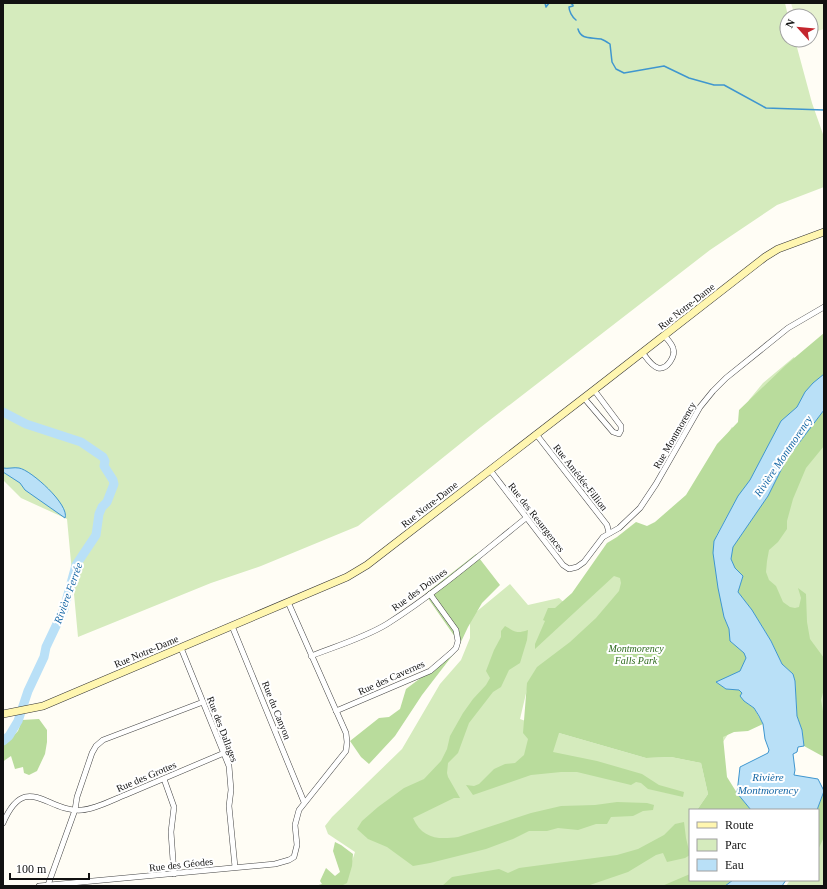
<svg xmlns="http://www.w3.org/2000/svg" width="827" height="889" viewBox="0 0 827 889" font-family="'Times New Roman',serif">
  <style>
    .green { fill: #d5ebbd }
    .forest { fill: #b9dc9c }
    .pitch { fill: #e6f2cf }
    .water { fill: #b9e0f7; stroke: #3f96cf }
    .lines { fill: none; stroke-linecap: round; stroke-linejoin: round }
    .stream { stroke: #3f96cf; stroke-width: 1.5 }
    .river { stroke: #b9e0f7; stroke-width: 9 }
    .street-casing { stroke: #444; stroke-width: 6 }
    .secondary-casing { stroke: #333; stroke-width: 8 }
    .street { stroke: #fff; stroke-width: 5 }
    .secondary { stroke: #fff6b0; stroke-width: 7 }
    .labels { text-anchor: middle; stroke-width: 4; stroke-linejoin: round; paint-order: stroke }
    .street-label { font-size: 10px; fill: #111; stroke: #fff }
    .park-label { font-size: 10px; font-style: italic; fill: #2f6b1f; stroke: #fff }
    .water-label { font-size: 11px; font-style: italic; fill: #1768a6; stroke: #fff }
  </style>
  <rect width="100%" height="100%" fill="#fffdf5"/>
  <g class="green">
    <polygon points="3,3 785,3 788,16 787,16 787,40 795,40 812,103 824,137 824,187 777,205 710,250 481,427 358,526 261,566 211,583 78,637 67,519 21,498 3,480"/>
    <polygon points="824,346 824,384 789,422 742,713 713,757 528,685 520,719 559,733 646,758 671,757 701,763 708,794 697,810 690,810 690,880 725,886 326,886 345,882 355,852 328,834 325,826 332,817 402,749 440,684 461,660 470,638 470,617 510,584 528,605 559,598 570,608 673,519 732,427 735,430 743,416 749,400 763,383 794,357 795,359"/>
    <polygon points="824,435 824,744 752,544"/>
    <polygon points="824,805 824,886 786,886 790,880 818,880 818,823"/>
  </g>
  <g class="forest">
    <polygon points="824,333 824,374 813,383 805,392 797,407 781,421 750,480 738,496 716,536 724,617 729,629 730,641 744,653 746,658 740,671 717,683 726,689 739,690 742,693 740,696 744,701 754,708 763,724 748,731 734,732 723,737 727,777 737,793 751,810 697,810 708,794 701,763 671,757 646,758 559,733 553,752 597,761 642,774 659,785 684,792 683,797 648,789 641,783 636,782 631,785 577,772 561,772 531,775 473,795 466,785 474,786 479,784 494,769 505,764 515,763 524,755 528,739 523,733 527,683 537,667 570,642 596,618 619,591 621,583 620,578 614,576 535,649 535,644 545,621 543,620 548,608 555,608 572,593 607,543 617,537 636,522 647,526 655,522 686,495 717,444 738,422 739,410 786,365"/>
    <polygon points="824,410 824,446 806,468 793,499 787,521 787,529 778,542 769,550 767,561 766,572 769,580 776,586 783,602 790,607 795,608 799,607 801,598 798,588 806,594 807,622 810,639 824,658 824,689 821,700 824,717 824,757 804,746 802,730 797,716 795,681 793,674 782,664 771,641 752,610 738,592 743,576 735,568 731,559 733,547 768,496 786,460"/>
    <polygon points="476,554 500,585 482,603 468,627 460,644 425,594"/>
    <path d="M 505,626 C 516,632 516,634 528,630 L 527,640 L 520,663 L 509,670 L 501,687 L 493,692 L 469,723 L 458,753 L 448,763 L 447,773 L 448,777 L 460,798 L 454,798 L 413,818 C 422,838 437,840 458,837 L 531,813 L 561,806 L 595,805 L 617,802 L 647,803 L 654,805 L 653,810 L 643,811 L 633,816 L 611,817 L 607,824 L 596,824 L 578,830 L 558,828 L 547,831 L 529,831 L 513,839 L 486,849 L 430,863 L 413,866 L 387,847 L 368,839 L 357,829 L 362,821 L 378,807 L 404,788 L 424,779 L 441,761 L 447,749 L 450,736 L 463,713 L 473,699 L 486,685 L 490,678 L 486,671 L 494,650 L 501,637 L 501,631 Z"/>
    <polygon points="455,652 422,695 395,736 369,764 361,757 350,741 379,718 389,717 400,709 406,689"/>
    <polygon points="39,719 47,730 47,742 45,754 37,771 29,775 24,773 23,767 15,769 11,756 5,760 3,762 3,746 18,731 22,720"/>
    <polygon points="824,791 824,837 818,850 818,810 817,810"/>
    <polygon points="684,822 686,838 690,855 685,858 667,862 663,853 656,855 628,872 587,886 442,886 452,877 499,869 508,873 519,868 617,855 638,849 664,835 675,824"/>
    <polygon points="335,842 341,845 353,854 352,866 347,883 341,886 315,886 322,884 320,881 326,868 335,876 340,872 333,851"/>
    <polygon points="690,874 690,880 733,880 725,886 662,886"/>
  </g>
  <polygon class="pitch" points="791,3 824,3 824,29 811,33 811,16 795,16"/>
  <g class="water">
    <polygon points="824,374 824,410 786,460 768,496 733,547 731,559 735,568 743,576 738,592 752,610 771,641 782,664 793,674 795,681 797,716 802,730 804,746 798,747 797,752 793,754 795,770 794,775 818,779 824,791 817,810 751,810 737,793 740,767 768,753 769,750 765,739 763,724 759,716 754,708 744,701 740,696 742,693 739,690 726,689 716,682 740,671 746,658 744,653 730,641 729,629 724,617 718,588 713,553 714,541 738,496 750,480 781,421 797,407 805,392 813,383"/>
    <path d="M 3,468 C 8,469 14,467 19,468 C 31,470 70,505 65,518 L 25,490 L 20,483 L 3,472 Z"/>
    <polygon points="733,880 786,880 782,886 725,886"/>
  </g>
  <g class="lines">
    <g class="stream">
      <polyline points="545,3 546,7 549,3"/>
      <path d="M 570,3 L 573,5 L 573,6 L 569,7 C 569,11 572,17 576,20"/>
      <path d="M 578,29 C 581,40 591,37 601,39 C 604,40 607,42 610,44 L 612,62 L 616,69 L 624,73 L 664,66 L 689,78 L 714,85 L 724,85 L 766,108 L 824,110"/>
    </g>
    <polyline class="river" points="3,412 26,424 81,442 103,457 105,461 104,466 113,480 114,484 107,502 102,507 99,514 96,535 76,565 64,609 46,647 44,657 28,691 18,721 9,736 3,741"/>
    <defs>
      <g id="street">
        <path d="M 642,352 C 646,357 651,366 658,368 C 667,370 676,356 673,348 C 672,344 667,339 664,335"/>
        <polyline points="584,398 613,432 619,434 621,430 621,426 594,390"/>
        <polyline points="536,434 607,525 609,533"/>
        <polyline points="490,470 563,565 569,569 577,567 584,562 603,537 619,528 640,508 656,484 700,407 713,391 726,378 788,328 824,307"/>
        <polyline points="232,626 304,802"/>
        <polyline points="181,648 229,766 231,790 229,806 235,867"/>
        <path d="M 311,656 C 336,646 364,638 387,624 C 436,593 481,554 526,518"/>
        <polyline points="336,711 430,671 451,653 456,648 458,641 456,630 430,594"/>
        <polyline points="164,779 174,807 171,832 174,874"/>
        <path d="M 3,823 C 26,770 47,813 82,810 C 96,809 112,800 125,795 C 158,781 191,767 224,753"/>
        <polyline points="48,885 75,810 77,797 92,753 96,746 103,740 203,702"/>
        <polyline points="39,886 275,864 289,860 294,857 297,845 295,825 299,810 346,751 347,742 346,733 288,602"/>
      </g>
      <polyline id="secondary" points="3,714 43,706 347,577 367,565 594,390 765,257 778,249 824,232"/>
    </defs>
    <use href="#street" class="street-casing"/>
    <use href="#secondary" class="secondary-casing"/>
    <use href="#street" class="street"/>
    <use href="#secondary" class="secondary"/>
  </g>
  <g class="labels">
    <g class="street-label">
      <text transform="translate(686 306) rotate(-38)" y="4">Rue Notre-Dame</text>
      <text transform="translate(674 435) rotate(-60)" y="4">Rue Montmorency</text>
      <text transform="translate(581 477) rotate(52)" y="4">Rue Amédée-Fillion</text>
      <text transform="translate(429 504) rotate(-38)" y="4">Rue Notre-Dame</text>
      <text transform="translate(537 517) rotate(52)" y="4">Rue des Resurgences</text>
      <text transform="translate(419 589) rotate(-36)" y="4">Rue des Dolines</text>
      <text transform="translate(146 651) rotate(-23)" y="4">Rue Notre-Dame</text>
      <text transform="translate(391 677) rotate(-24)" y="4">Rue des Cavernes</text>
      <text transform="translate(277 710) rotate(68)" y="4">Rue du Canyon</text>
      <text transform="translate(223 729) rotate(69)" y="4">Rue des Dallages</text>
      <text transform="translate(146 776) rotate(-23)" y="4">Rue des Grottes</text>
      <text transform="translate(181 864) rotate(-6)" y="4">Rue des Géodes</text>
    </g>
    <g class="park-label">
      <text x="636" y="652">Montmorency<tspan x="636" dy="12">Falls Park</tspan></text>
    </g>
    <g class="water-label">
      <text transform="translate(783 456) rotate(-56)" y="4">Rivière Montmorency</text>
      <text transform="translate(68 593) rotate(-70)" y="4">Rivière Ferrée</text>
      <text x="768" y="781">Rivière<tspan x="768" dy="13">Montmorency</tspan></text>
    </g>
  </g>
  <rect width="827" height="889" fill="none" stroke="#111111" stroke-width="8"/>
  <rect x="689" y="809" width="130" height="72" fill="#ffffff" stroke="#a0a0a0"/>
  <rect x="697" y="822" width="20" height="6" fill="#fff6b0" stroke="#a0a0a0"/>
  <text x="725" y="829" font-size="12" fill="#111111">Route</text>
  <rect x="697" y="839" width="20" height="12" fill="#d5ebbd" stroke="#a0a0a0"/>
  <text x="725" y="849" font-size="12" fill="#111111">Parc</text>
  <rect x="697" y="859" width="20" height="12" fill="#b9e0f7" stroke="#a0a0a0"/>
  <text x="725" y="869" font-size="12" fill="#111111">Eau</text>
  <g transform="translate(799 28) rotate(297)"><circle r="19" fill="#ffffff" stroke="#a0a0a0"/>
  <path d="M0-3L7 15L0 10L-7 15Z" fill="#c4262e"/>
  <text y="-6" font-size="11" font-weight="bold" text-anchor="middle" fill="#111111">N</text>
  </g>
  <path d="M10 873v6h79v-6" fill="none" stroke="#111111" stroke-width="2"/>
  <text x="16" y="873" font-size="12" fill="#111111" stroke="#ffffff" stroke-width="3" paint-order="stroke">100 m</text>
</svg>
